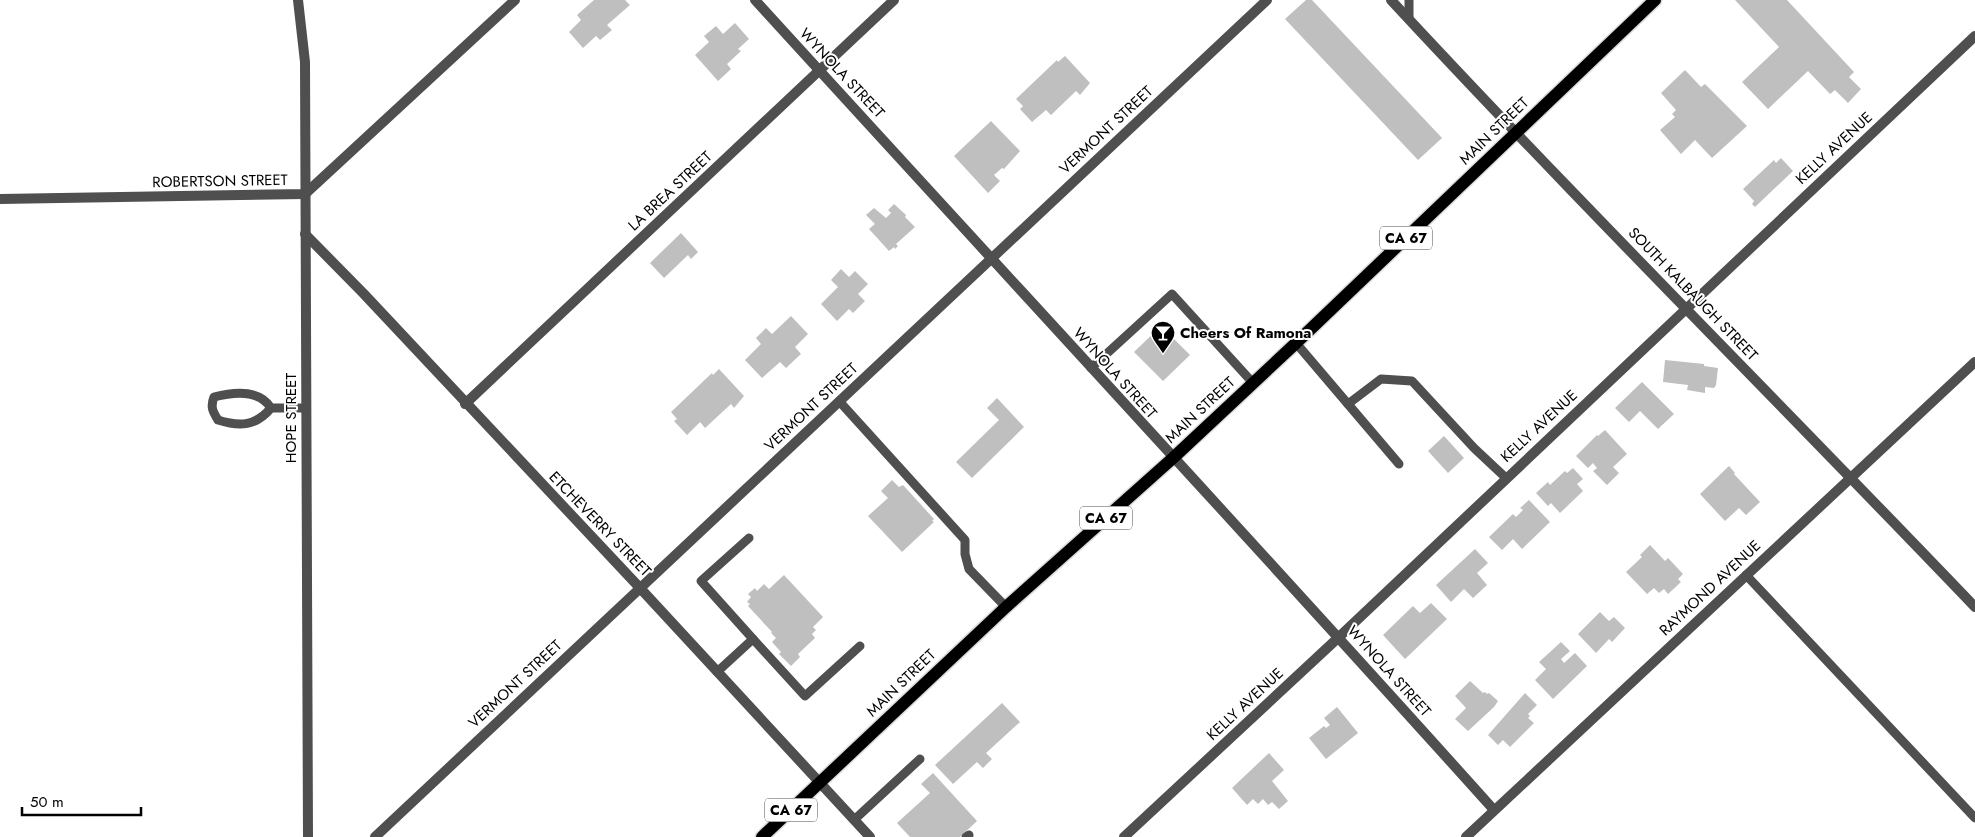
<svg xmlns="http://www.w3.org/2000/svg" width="1975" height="837" viewBox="0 0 1975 837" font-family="Jost,sans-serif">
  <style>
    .building { fill: #bfbfbf }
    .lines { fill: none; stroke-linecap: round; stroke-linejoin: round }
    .primary-casing { stroke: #dbdbdb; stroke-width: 15 }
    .service { stroke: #4f4f4f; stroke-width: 9 }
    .minor { stroke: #4f4f4f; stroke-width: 10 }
    .primary { stroke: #000; stroke-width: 12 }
    .labels { text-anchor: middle; stroke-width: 4; stroke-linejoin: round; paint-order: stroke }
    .shield { fill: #fff; stroke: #4c4c4c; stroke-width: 1 }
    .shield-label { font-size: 14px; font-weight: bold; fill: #000 }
    .street-label { font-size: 15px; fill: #000; stroke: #fff }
    .poi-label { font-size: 15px; font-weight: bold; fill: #000; stroke: #fff; text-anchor: start }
  </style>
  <rect width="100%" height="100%" fill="#fff"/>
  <g class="building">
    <polygon points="594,0 625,0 630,5 607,25 612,30 600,40 596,36 583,48 569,32 581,20 577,15"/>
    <polygon points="1306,0 1312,0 1442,138 1418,160 1285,19"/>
    <polygon points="1735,0 1787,0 1854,72 1849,77 1861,89 1848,103 1835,90 1830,94 1808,71 1768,109 1742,82 1779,47"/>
    <polygon points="735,23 749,39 738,49 741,51 727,64 731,69 718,81 695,55 709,42 704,36 716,26 723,34"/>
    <polygon points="1065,56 1090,83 1080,95 1076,91 1051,115 1046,110 1032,122 1020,109 1023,106 1016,99 1057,60 1058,62"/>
    <polygon points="1685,70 1701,87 1705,84 1747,126 1712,158 1695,140 1681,154 1660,130 1675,117 1672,114 1676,110 1661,93"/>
    <polygon points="991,121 1020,151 1004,169 1002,168 994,175 1000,181 988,193 954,156"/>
    <polygon points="1781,158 1793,171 1755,207 1752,204 1754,201 1743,189 1774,160 1776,163"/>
    <polygon points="894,204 906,215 905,217 915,227 896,244 898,246 895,249 894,247 889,251 869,229 875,224 866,215 874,208 886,218 891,213 888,210"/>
    <polygon points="681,233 698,252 691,259 688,255 664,278 650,263"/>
    <polygon points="841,269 849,277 855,271 868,284 858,294 865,301 853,313 849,309 837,321 821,304 838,287 831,280"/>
    <polygon points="791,316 808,334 795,347 801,354 786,368 780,362 762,378 745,360 761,344 756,338 766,328 772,334"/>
    <polygon points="1161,326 1190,355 1163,381 1134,352"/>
    <polygon points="1665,360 1704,364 1704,366 1718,368 1716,385 1714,388 1705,387 1705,393 1687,390 1688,385 1663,382"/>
    <polygon points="719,369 744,396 734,408 731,404 705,428 700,422 687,435 674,421 677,419 671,412 712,373 713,375"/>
    <polygon points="1642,382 1674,414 1658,429 1640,411 1629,422 1615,408"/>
    <polygon points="997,398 1024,427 972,478 956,462 999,420 987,408"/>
    <polygon points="1605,430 1627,454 1613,467 1619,473 1607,485 1593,471 1597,468 1593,463 1588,468 1576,456 1597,435 1598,436"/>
    <polygon points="1444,436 1464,458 1448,473 1428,451"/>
    <polygon points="1729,466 1735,473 1734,474 1760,502 1746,515 1739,508 1725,521 1700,494"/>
    <polygon points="1573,468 1583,479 1577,484 1583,491 1560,513 1551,503 1548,506 1536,493 1548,482 1550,485 1565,471 1567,473"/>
    <polygon points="892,480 899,487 903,485 934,519 932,521 934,522 902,552 868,516 888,498 881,491"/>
    <polygon points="1529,500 1550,522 1522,549 1513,539 1502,550 1489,537 1513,514 1516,517 1523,510 1520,508"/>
    <polygon points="1650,545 1665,561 1668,558 1683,574 1678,579 1681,582 1668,594 1664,589 1659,593 1654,588 1647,594 1626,572 1642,557 1640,555"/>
    <polygon points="1475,549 1488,563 1477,573 1487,585 1473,598 1464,589 1451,602 1436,585"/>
    <polygon points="784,575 823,617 813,627 816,630 812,634 815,638 798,654 800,657 791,666 779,654 781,652 772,642 776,638 771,633 772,632 748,606 750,604 747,602 751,597 748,594 755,588 757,591 764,584 769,589"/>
    <polygon points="1431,603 1447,619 1405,659 1383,635 1413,606 1420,613"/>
    <polygon points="1600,612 1609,621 1614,617 1625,628 1612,642 1609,639 1596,653 1578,634"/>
    <polygon points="1561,642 1570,651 1561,659 1564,663 1575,653 1587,666 1553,699 1535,680 1546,669 1539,662"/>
    <polygon points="1470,681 1483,693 1485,692 1487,694 1489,693 1498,701 1494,707 1468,731 1455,719 1466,708 1455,696"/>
    <polygon points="1525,693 1537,705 1528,714 1530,716 1528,718 1534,723 1510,747 1503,740 1498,745 1488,735"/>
    <polygon points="1002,703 1020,722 986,753 992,759 983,768 977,762 953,784 935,765"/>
    <polygon points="1337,707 1358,733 1326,759 1309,738 1324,726 1326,728 1330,725 1324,718"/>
    <polygon points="1269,753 1284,770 1272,781 1288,801 1279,809 1272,802 1268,805 1263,799 1258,804 1253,799 1247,805 1232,788"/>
    <polygon points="933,773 977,821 960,837 910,837 897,823 930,793 921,784"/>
  </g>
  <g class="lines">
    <defs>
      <polyline id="primary" points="762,837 1006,607 1173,458 1296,343 1655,0"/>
    </defs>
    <use href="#primary" class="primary-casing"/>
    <g class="service">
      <polyline points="1409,0 1409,19"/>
      <polyline points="1296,343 1399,464"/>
      <polyline points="1091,368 1172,294 1253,383"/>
      <polyline points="839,401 965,540 965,554 969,569 1006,607"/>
      <polyline points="1348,404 1381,379 1412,381 1474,448 1506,478"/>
      <path d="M 271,408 C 256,426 240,427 218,420 C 213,412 210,407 214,397 C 233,392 259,389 271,408 L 306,408"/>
      <polyline points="1746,575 1975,818"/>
      <polyline points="753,639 805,696 860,646"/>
      <polyline points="717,672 753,639 701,581 749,538"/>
      <polyline points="854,820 920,759"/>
      <polyline points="966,837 969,835"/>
    </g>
    <g class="minor">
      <polyline points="298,0 305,62 308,837"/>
      <path d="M 755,0 C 1001,270 1250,538 1494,810"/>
      <path d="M 1391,0 C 1582,206 1781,404 1975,607"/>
      <polyline points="0,199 305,194 515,0"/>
      <polyline points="305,234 364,294 640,588 870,837"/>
      <polyline points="465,404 894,0"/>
      <polyline points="375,837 1267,0"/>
      <polyline points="1124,837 1339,637 1975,36"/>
      <polyline points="1466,837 1975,362"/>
    </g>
    <use href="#primary" class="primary"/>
  </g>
  <defs>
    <symbol id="bar-pin" viewBox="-11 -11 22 30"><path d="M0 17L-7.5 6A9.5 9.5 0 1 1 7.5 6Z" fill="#000" stroke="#fff"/><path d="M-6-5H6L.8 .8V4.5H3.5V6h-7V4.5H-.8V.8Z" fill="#fff"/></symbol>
  </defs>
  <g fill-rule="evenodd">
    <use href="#bar-pin" x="1149" y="319" width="28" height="38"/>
  </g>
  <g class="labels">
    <g class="shield">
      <rect x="1380" y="226.5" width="52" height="23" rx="4"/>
      <rect x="1080" y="506.5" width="52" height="23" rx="4"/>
      <rect x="765" y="798.5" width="52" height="23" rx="4"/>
    </g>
    <g class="shield-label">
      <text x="1406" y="243">CA 67</text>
      <text x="1106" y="523">CA 67</text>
      <text x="791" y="815">CA 67</text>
    </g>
    <g class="street-label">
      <text transform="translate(842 73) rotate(47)" y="5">WYNOLA STREET</text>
      <text transform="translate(1106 130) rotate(-43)" y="5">VERMONT STREET</text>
      <text transform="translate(1494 131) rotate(-44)" y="5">MAIN STREET</text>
      <text transform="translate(1834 148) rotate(-43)" y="5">KELLY AVENUE</text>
      <text transform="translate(220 181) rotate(-1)" y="5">ROBERTSON STREET</text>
      <text transform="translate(670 191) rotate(-43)" y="5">LA BREA STREET</text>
      <text transform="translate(1693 294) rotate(46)" y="5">SOUTH KALBAUGH STREET</text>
      <text transform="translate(1115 373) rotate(48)" y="5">WYNOLA STREET</text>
      <text transform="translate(811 407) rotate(-43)" y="5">VERMONT STREET</text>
      <text transform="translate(1200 410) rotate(-43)" y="5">MAIN STREET</text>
      <text transform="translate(291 418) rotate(-90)" y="5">HOPE STREET</text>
      <text transform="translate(1539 426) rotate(-43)" y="5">KELLY AVENUE</text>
      <text transform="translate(600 524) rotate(46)" y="5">ETCHEVERRY STREET</text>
      <text transform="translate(1710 588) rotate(-43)" y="5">RAYMOND AVENUE</text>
      <text transform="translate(1389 671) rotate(48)" y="5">WYNOLA STREET</text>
      <text transform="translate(901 683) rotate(-44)" y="5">MAIN STREET</text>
      <text transform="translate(515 684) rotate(-43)" y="5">VERMONT STREET</text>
      <text transform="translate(1245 704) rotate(-43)" y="5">KELLY AVENUE</text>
    </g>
    <g class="poi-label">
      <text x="1180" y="338">Cheers Of Ramona</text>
    </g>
  </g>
  <path d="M22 807v8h119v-8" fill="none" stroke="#000000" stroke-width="2.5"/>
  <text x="30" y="807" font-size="15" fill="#000000" stroke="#ffffff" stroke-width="4" paint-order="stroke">50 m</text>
</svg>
